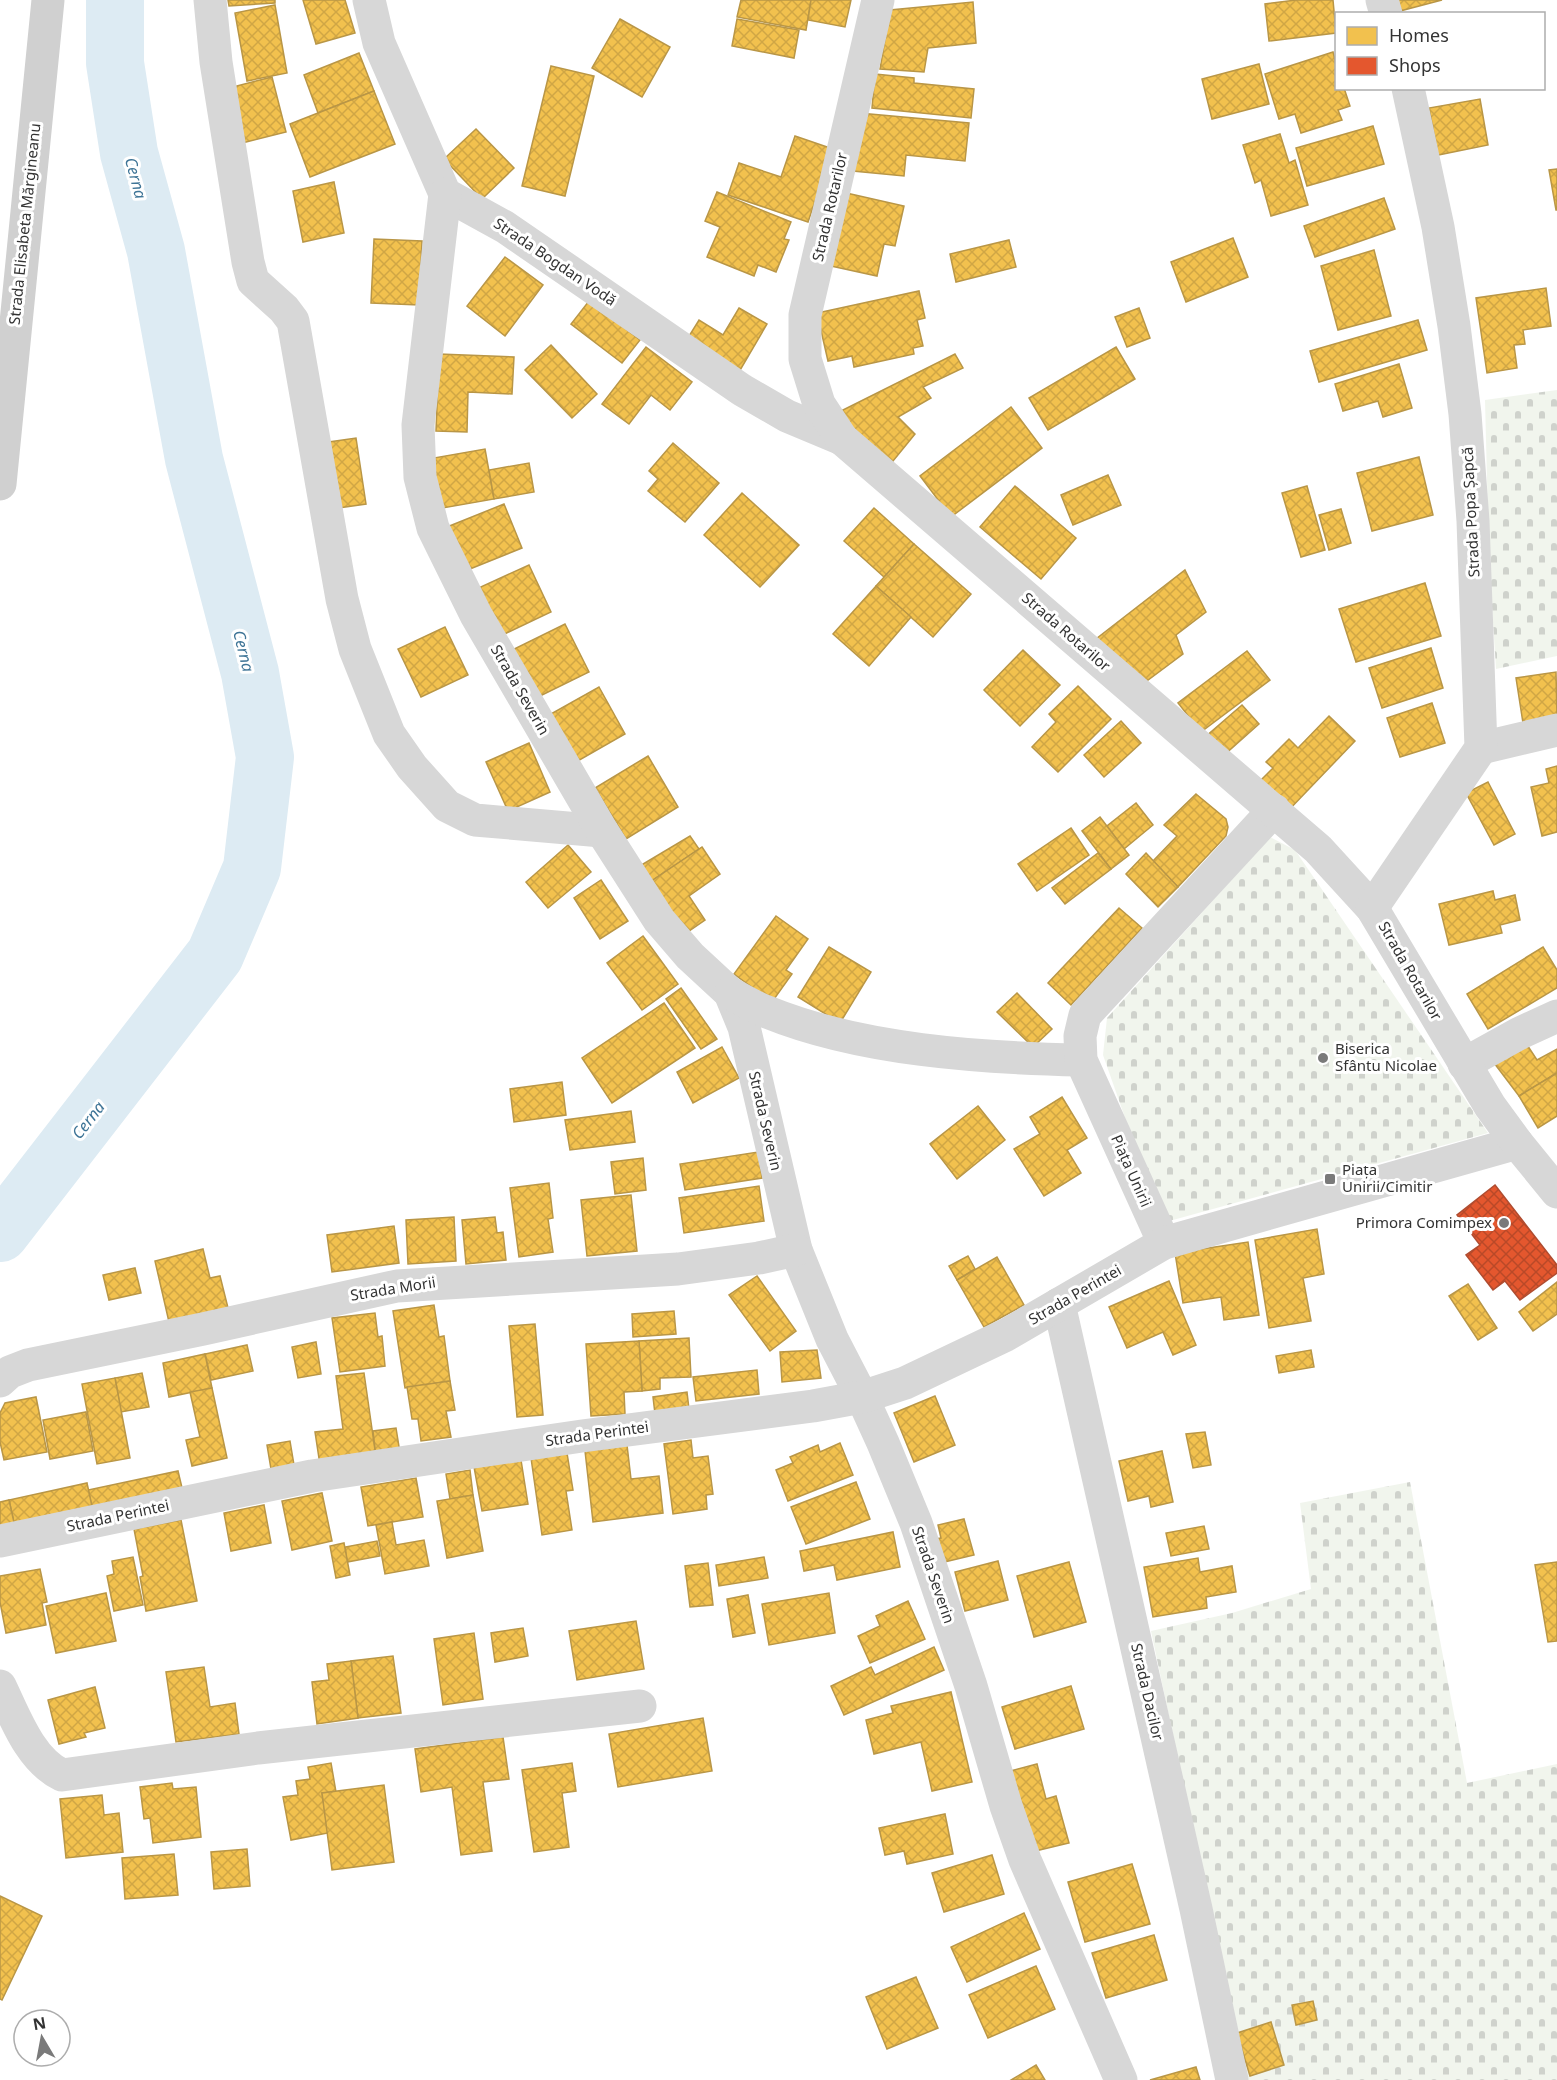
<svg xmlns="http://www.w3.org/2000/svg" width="1557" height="2080" viewBox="0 0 1557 2080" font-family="'Noto Sans',sans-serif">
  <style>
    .cemetery { fill: url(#cemetery-stones) }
    .homes { fill: url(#homes-cross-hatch); stroke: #b99646; stroke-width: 1.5 }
    .shops { fill: url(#shops-cross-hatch); stroke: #af4c30; stroke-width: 1.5 }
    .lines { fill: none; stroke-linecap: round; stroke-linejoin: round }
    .river { stroke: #ddebf3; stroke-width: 58 }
    .minor { stroke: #d7d7d7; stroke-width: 33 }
    .tertiary { stroke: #d7d7d7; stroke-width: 33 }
    .secondary { stroke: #d0d0d0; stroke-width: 33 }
    .poi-dot { fill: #7a7a7a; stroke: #fff; stroke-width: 2 }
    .labels { text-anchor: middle; stroke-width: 6; stroke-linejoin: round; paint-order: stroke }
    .street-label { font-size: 15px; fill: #333; stroke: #fff }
    .poi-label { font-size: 15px; fill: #333; stroke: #fff; text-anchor: start }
    .water-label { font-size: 16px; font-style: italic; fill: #3f7597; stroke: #fff }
  </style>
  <defs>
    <pattern id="cemetery-stones" width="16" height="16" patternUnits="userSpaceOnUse" patternTransform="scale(1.5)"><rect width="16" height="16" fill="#f1f5ed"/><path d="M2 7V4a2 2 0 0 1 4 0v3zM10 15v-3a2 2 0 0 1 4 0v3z" fill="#cfd2cc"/></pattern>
    <pattern id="homes-cross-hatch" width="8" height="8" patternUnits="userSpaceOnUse" patternTransform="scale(1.5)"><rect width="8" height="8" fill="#f2c14e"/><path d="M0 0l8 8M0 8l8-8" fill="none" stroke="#d0a645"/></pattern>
    <pattern id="shops-cross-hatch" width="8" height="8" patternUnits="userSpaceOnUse" patternTransform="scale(1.5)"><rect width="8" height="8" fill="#e4572e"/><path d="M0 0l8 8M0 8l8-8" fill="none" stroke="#b94928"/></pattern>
  </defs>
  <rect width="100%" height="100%" fill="#fff"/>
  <g class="cemetery">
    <polygon points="1557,390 1557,656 1496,669 1489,560 1485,400"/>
    <polygon points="1270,837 1295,850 1488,1133 1162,1223 1103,1055 1107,1018"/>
    <polygon points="1410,1482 1467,1783 1557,1764 1557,2080 1246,2080 1151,1631 1232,1613 1311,1589 1300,1503"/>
  </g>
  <g class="homes">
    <polygon points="228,0 275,0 275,3 229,6"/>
    <polygon points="303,0 345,0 355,33 316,44"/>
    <polygon points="741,0 811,0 806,30 737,17"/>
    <polygon points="811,0 851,0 845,27 808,20"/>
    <polygon points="1296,0 1333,0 1336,33 1269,41 1265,4"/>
    <polygon points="1397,0 1442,0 1400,11"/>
    <polygon points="973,2 976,43 928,48 924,72 880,69 890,10"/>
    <polygon points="275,5 287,73 247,81 235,13"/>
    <polygon points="620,19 670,47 642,97 592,68"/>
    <polygon points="737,19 799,30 794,58 732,46"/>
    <polygon points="1333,52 1336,64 1336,88 1344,88 1350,106 1338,110 1342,120 1301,133 1295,114 1279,119 1265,74"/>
    <polygon points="359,53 374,91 318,113 304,75"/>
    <polygon points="1259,64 1269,104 1212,119 1202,79"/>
    <polygon points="551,66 594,76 565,196 522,186"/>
    <polygon points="875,74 914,78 914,83 974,89 971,118 872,108"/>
    <polygon points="272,77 286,132 238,144 225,89"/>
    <polygon points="374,91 395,144 310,177 290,124"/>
    <polygon points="1480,99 1488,145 1438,155 1429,108"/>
    <polygon points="859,113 969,123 965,161 906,155 904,176 853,171"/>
    <polygon points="1373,126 1384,164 1307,186 1296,148"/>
    <polygon points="476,129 514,168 482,199 444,159"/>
    <polygon points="1280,134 1289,163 1295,160 1308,205 1271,216 1261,180 1255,183 1243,145"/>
    <polygon points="795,136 833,149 808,222 728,195 739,163 781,177"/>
    <polygon points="1557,169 1557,210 1556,210 1549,170"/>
    <polygon points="334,182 344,233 303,242 293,191"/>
    <polygon points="717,192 791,222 784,239 789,240 776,272 758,265 754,276 707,257 720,227 705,221"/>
    <polygon points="842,192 904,206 895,246 884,244 877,276 826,265"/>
    <polygon points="1384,198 1395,229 1315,257 1304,226"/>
    <polygon points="1233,238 1248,277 1186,302 1171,262"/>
    <polygon points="374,239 422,241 419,305 371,303"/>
    <polygon points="1009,240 1016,267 956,282 950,254"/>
    <polygon points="1374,250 1391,316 1338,330 1321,266"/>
    <polygon points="505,257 543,285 505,336 467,306"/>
    <polygon points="1546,288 1551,326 1523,330 1525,344 1514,345 1517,368 1487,373 1476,298"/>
    <polygon points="919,291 925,318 917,320 923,346 913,348 914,354 854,367 852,356 828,361 817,313"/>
    <polygon points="589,301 640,340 622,363 571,324"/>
    <polygon points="739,308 767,324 739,372 686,341 699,320 723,335"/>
    <polygon points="1139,308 1150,338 1127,347 1115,317"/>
    <polygon points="1418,320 1427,350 1319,382 1310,351"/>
    <polygon points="551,345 597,394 572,418 525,370"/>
    <polygon points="646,347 692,382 670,410 651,395 629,424 602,404"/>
    <polygon points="1116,347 1135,379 1048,430 1029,398"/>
    <polygon points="439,354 514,357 512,394 468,392 467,432 436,431"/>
    <polygon points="955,354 963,368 923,387 931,398 898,417 915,434 889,466 835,414"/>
    <polygon points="1399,364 1412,408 1383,417 1378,401 1343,411 1335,384"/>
    <polygon points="1011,407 1042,448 951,517 920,476"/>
    <polygon points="356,438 366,504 332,509 322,443"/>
    <polygon points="673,443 719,483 685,522 648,491 658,479 649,471"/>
    <polygon points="485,449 494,499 437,509 428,459"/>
    <polygon points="1419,457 1433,515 1372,531 1357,473"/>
    <polygon points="529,463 534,492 494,499 489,470"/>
    <polygon points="1108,475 1121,505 1073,525 1061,495"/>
    <polygon points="1015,486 1076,538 1041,579 980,527"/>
    <polygon points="1307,486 1325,550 1301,557 1282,493"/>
    <polygon points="742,493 799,545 760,587 704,535"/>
    <polygon points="504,504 522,548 465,571 447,527"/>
    <polygon points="874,508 914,544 884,577 844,541"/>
    <polygon points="1341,509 1351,543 1329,550 1319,515"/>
    <polygon points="914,544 971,594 933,637 876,586"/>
    <polygon points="529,565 551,612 496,638 474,590"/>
    <polygon points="1185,570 1206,612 1176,635 1183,654 1140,686 1092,642"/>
    <polygon points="1425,583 1441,636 1356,662 1339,609"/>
    <polygon points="876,586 911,617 869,666 833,634"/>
    <polygon points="565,624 589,672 534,699 510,651"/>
    <polygon points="445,627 468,675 421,697 398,649"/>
    <polygon points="1431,648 1443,688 1382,708 1369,668"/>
    <polygon points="1023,650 1060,685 1020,726 984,690"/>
    <polygon points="1247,651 1270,680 1201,732 1178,703"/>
    <polygon points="1556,672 1557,718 1523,723 1516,678"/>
    <polygon points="1078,686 1111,719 1058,772 1032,747 1056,722 1049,714"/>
    <polygon points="599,687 625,734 576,762 549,715"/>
    <polygon points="1432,703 1445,743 1400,757 1387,718"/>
    <polygon points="1242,705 1259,724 1222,757 1205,737"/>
    <polygon points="1329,716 1355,741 1286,813 1257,784 1273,768 1266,762 1289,739 1298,748"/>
    <polygon points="1121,721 1141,743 1104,777 1084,755"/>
    <polygon points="529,743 550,792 508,811 486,762"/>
    <polygon points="648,756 678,807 626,839 595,788"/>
    <polygon points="1557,766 1557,832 1542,836 1531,787 1549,783 1546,769"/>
    <polygon points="1488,782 1515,834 1494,845 1466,793"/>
    <polygon points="1196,794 1226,819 1228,827 1226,836 1178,887 1153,861 1177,836 1164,825"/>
    <polygon points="1136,803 1153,825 1124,849 1107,826"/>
    <polygon points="1100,817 1129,855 1111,869 1082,831"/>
    <polygon points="1071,828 1089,855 1037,891 1018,864"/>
    <polygon points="690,836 699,849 644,886 633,870"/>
    <polygon points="568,845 591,872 548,908 526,882"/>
    <polygon points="702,847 720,874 689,896 705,920 679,938 644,886"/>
    <polygon points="1098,853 1111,869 1065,904 1052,888"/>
    <polygon points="1146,853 1178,887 1158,907 1126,874"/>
    <polygon points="601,880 628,921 600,939 574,898"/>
    <polygon points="1493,891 1495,900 1515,895 1520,920 1500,925 1502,933 1449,945 1439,904"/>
    <polygon points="1119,908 1142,928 1071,1005 1048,983"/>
    <polygon points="776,916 808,939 786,970 792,974 772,1002 734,974"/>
    <polygon points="643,936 678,984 642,1010 607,963"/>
    <polygon points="829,947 871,972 840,1023 798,997"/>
    <polygon points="1543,947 1557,970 1557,988 1488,1029 1467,994"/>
    <polygon points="681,988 717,1039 701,1049 666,999"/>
    <polygon points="1017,993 1052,1029 1033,1047 997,1012"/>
    <polygon points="664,1003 695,1048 612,1103 582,1058"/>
    <polygon points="1522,1037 1537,1060 1557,1049 1557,1073 1519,1096 1488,1055"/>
    <polygon points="722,1047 739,1078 693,1103 677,1072"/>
    <polygon points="1557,1073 1557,1116 1538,1128 1519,1096"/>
    <polygon points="562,1082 566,1115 514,1122 510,1089"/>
    <polygon points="1062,1097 1087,1138 1067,1150 1081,1173 1044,1196 1014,1149 1040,1134 1030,1117"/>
    <polygon points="978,1106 1005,1140 957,1179 930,1144"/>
    <polygon points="631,1111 635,1142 570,1150 565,1120"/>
    <polygon points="758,1152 762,1178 685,1190 680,1164"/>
    <polygon points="643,1158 646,1190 615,1194 611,1162"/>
    <polygon points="549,1183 553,1218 548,1219 553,1252 519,1257 510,1188"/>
    <polygon points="759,1186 764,1221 684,1233 679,1198"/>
    <polygon points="631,1195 637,1251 587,1256 581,1200"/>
    <polygon points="454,1217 456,1261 408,1264 406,1220"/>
    <polygon points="495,1217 497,1233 503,1232 506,1260 466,1264 462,1220"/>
    <polygon points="394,1226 399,1263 332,1272 327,1235"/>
    <polygon points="1317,1229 1324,1274 1303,1278 1311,1321 1269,1328 1255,1240"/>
    <polygon points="1248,1242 1259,1315 1224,1320 1221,1297 1183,1303 1175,1253"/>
    <polygon points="203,1249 210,1278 220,1276 228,1308 169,1322 155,1261"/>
    <polygon points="968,1256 975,1269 957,1280 949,1266"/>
    <polygon points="997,1257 1024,1305 984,1327 957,1280"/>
    <polygon points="135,1268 141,1293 109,1300 103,1275"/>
    <polygon points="757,1276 796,1331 770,1351 729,1295"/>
    <polygon points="1169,1281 1196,1345 1173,1355 1163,1332 1127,1348 1109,1307"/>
    <polygon points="1557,1282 1557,1314 1533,1331 1519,1312"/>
    <polygon points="1468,1284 1497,1328 1478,1340 1449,1296"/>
    <polygon points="434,1305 439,1337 444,1336 450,1381 405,1388 393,1311"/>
    <polygon points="674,1311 676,1334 633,1337 632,1314"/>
    <polygon points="375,1313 378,1337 382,1336 385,1366 340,1372 332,1318"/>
    <polygon points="535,1324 543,1415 517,1417 509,1326"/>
    <polygon points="689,1338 691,1377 660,1378 660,1389 642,1391 639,1341"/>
    <polygon points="639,1341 642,1391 624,1392 625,1414 591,1416 586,1344"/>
    <polygon points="316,1342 321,1374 298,1378 292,1347"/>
    <polygon points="247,1345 253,1371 211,1380 205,1354"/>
    <polygon points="817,1350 821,1378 782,1382 780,1352"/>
    <polygon points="1311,1350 1314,1367 1279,1373 1276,1356"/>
    <polygon points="205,1354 212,1388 169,1397 163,1363"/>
    <polygon points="757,1370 759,1394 696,1401 693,1377"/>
    <polygon points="142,1373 149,1407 121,1412 115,1378"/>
    <polygon points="364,1373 376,1457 320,1465 315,1432 343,1429 336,1376"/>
    <polygon points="115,1378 130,1458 97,1464 82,1384"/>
    <polygon points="450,1381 455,1410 446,1411 451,1437 421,1441 418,1419 412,1419 407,1387"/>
    <polygon points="212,1388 227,1458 192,1466 186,1440 200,1437 190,1392"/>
    <polygon points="687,1392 689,1409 655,1414 653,1397"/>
    <polygon points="935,1396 955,1445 914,1462 894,1413"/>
    <polygon points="36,1397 47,1452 4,1460 0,1442 0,1413 5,1403"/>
    <polygon points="86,1412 93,1451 50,1459 43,1420"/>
    <polygon points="396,1428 400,1453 376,1457 373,1431"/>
    <polygon points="1205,1432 1211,1465 1193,1468 1186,1434"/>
    <polygon points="691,1440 693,1458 708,1456 713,1494 706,1495 707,1509 673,1514 664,1444"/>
    <polygon points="290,1441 295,1471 272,1475 267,1445"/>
    <polygon points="840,1443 853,1475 788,1501 776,1470 793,1463 790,1457 818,1445 820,1452"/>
    <polygon points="627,1445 631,1479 659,1476 663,1513 593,1522 585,1451"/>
    <polygon points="1162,1451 1173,1502 1151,1507 1149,1496 1128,1501 1119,1461"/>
    <polygon points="567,1453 573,1490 566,1491 572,1530 542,1535 531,1458"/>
    <polygon points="521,1460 528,1504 482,1511 474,1467"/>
    <polygon points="470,1470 473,1495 450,1499 446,1474"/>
    <polygon points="178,1471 183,1492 93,1511 88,1490"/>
    <polygon points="416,1478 423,1517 368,1526 361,1487"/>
    <polygon points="856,1482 870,1519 806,1544 791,1507"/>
    <polygon points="87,1483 93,1511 15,1527 9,1500"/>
    <polygon points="322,1493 332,1541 292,1550 282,1501"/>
    <polygon points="473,1495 483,1551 447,1558 437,1501"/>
    <polygon points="9,1500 15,1527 0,1530 0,1502"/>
    <polygon points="264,1505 271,1543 231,1551 224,1513"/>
    <polygon points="964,1519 974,1555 940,1563 934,1539 941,1538 938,1525"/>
    <polygon points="181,1520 197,1601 146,1611 140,1577 143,1576 134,1529"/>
    <polygon points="392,1522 396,1545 424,1540 429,1566 385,1574 376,1525"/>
    <polygon points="1204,1526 1209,1549 1171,1556 1166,1533"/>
    <polygon points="893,1532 900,1567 837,1580 834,1565 804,1571 800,1551"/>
    <polygon points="377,1541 380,1556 347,1562 345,1547"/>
    <polygon points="344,1543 350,1575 336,1578 330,1546"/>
    <polygon points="133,1557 143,1605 114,1611 107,1576 114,1574 112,1561"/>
    <polygon points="764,1557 768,1578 719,1586 716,1565"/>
    <polygon points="1198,1558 1200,1572 1232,1566 1236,1592 1206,1597 1207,1608 1153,1617 1144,1567"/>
    <polygon points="998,1561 1008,1600 965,1611 955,1572"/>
    <polygon points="1069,1562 1086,1622 1034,1637 1017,1576"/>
    <polygon points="1557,1562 1557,1641 1548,1642 1535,1565"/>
    <polygon points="708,1563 713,1605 690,1607 685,1566"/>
    <polygon points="40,1569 47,1602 42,1603 46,1625 6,1633 0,1602 0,1576"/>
    <polygon points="106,1593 116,1641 56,1653 46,1606"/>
    <polygon points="829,1593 835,1633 769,1645 762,1604"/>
    <polygon points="748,1595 755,1633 733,1637 727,1599"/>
    <polygon points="908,1601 925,1639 870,1663 858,1636 880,1626 876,1616"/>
    <polygon points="636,1621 644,1669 577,1680 569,1631"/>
    <polygon points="523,1628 528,1656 495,1662 491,1633"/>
    <polygon points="474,1633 483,1699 443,1705 434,1639"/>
    <polygon points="934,1647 944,1670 844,1715 831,1686 871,1667 875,1675"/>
    <polygon points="393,1656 401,1713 358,1718 351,1661"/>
    <polygon points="351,1661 358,1718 317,1724 312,1682 329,1680 327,1664"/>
    <polygon points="204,1667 210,1707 235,1703 239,1734 176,1742 166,1672"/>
    <polygon points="1071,1686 1084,1729 1015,1749 1002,1707"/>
    <polygon points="95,1687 105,1728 84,1733 86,1737 59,1744 48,1700"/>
    <polygon points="951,1692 972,1782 932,1791 921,1742 874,1754 866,1720 893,1713 891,1706"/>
    <polygon points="703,1718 712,1771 618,1787 609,1734"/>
    <polygon points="503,1737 509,1779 483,1782 492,1851 461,1855 452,1787 421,1792 415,1749"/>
    <polygon points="331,1763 336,1792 322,1793 328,1833 291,1840 283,1797 298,1795 296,1781 310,1779 308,1767"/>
    <polygon points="572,1763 576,1791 562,1793 569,1847 534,1852 522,1770"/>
    <polygon points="1037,1764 1046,1799 1056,1796 1069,1843 1031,1852 1010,1771"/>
    <polygon points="172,1783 173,1789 196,1787 201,1837 153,1843 150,1818 144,1819 140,1787"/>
    <polygon points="384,1785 394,1862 332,1870 322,1793"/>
    <polygon points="102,1795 104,1815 119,1813 123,1852 66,1858 60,1799"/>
    <polygon points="945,1814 953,1854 907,1864 904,1851 885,1855 879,1828"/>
    <polygon points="247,1849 250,1886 214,1889 211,1852"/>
    <polygon points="174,1854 178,1895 125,1899 122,1858"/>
    <polygon points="992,1855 1004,1894 944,1912 932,1873"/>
    <polygon points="1132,1864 1150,1924 1085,1942 1068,1882"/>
    <polygon points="0,1896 42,1916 2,2000 0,1999"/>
    <polygon points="1024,1913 1040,1949 967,1982 951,1947"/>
    <polygon points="1154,1935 1167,1980 1106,1998 1092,1953"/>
    <polygon points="1036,1966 1055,2009 988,2038 969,1995"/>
    <polygon points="916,1977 938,2028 887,2049 866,1997"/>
    <polygon points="1313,2001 1317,2020 1296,2025 1292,2005"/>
    <polygon points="1271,2022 1284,2065 1250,2076 1237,2033"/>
    <polygon points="1036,2065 1045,2080 1011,2080"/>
    <polygon points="1196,2067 1200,2080 1150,2080"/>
  </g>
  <polygon class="shops" points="1495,1185 1557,1265 1557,1273 1520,1300 1505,1281 1493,1290 1466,1255 1480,1245 1457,1215"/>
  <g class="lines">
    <polyline class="river" points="0,1233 215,955 252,868 265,757 250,673 194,459 156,251 129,153 115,63 115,0"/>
    <g class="minor">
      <polyline points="210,0 216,62 248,262 253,281 284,309 293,321 342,599 355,649 389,734 412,767 447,806 475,820 602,831"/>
      <polyline points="369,0 379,43 445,194 505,227 742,390 787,416 842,439"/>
      <polyline points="445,194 418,425 420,477 433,528 476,615 602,831 659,920 690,956 730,993 744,1027 796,1250 832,1339 862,1397 883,1443 916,1523 971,1686 1006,1806 1025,1860 1121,2080"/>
      <polyline points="1481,748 1557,730"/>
      <path d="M 730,993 C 742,1000 754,1007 767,1012 C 860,1050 981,1058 1081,1060"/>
      <polyline points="1464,1064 1520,1033 1557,1016"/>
      <polyline points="1164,1243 1081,1060 1080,1036 1085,1015 1274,810"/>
      <polyline points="1059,1304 1196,1909 1232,2080"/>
      <polyline points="0,1381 10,1372 28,1365 203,1329 397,1286 678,1269 759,1258 796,1250"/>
      <polyline points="0,1541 312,1476 582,1436 813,1406 862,1397 905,1383 1006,1335 1164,1243 1517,1143"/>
      <path d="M 0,1686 C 15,1717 30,1760 62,1775 L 258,1748 L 640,1706"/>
    </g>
    <g class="tertiary">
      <polyline points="878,0 805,315 805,359 819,404 842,439 1318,849 1372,908 1490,1106 1517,1143 1557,1192"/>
      <polyline points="1382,0 1386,14"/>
      <polyline points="1372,908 1481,748 1473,521 1465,414 1454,326 1438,227 1408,88"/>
    </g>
    <polyline class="secondary" points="0,484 48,0"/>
  </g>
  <g class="poi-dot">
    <circle cx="1323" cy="1058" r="6"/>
    <rect x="1324" y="1173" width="12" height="12" rx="3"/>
    <circle cx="1504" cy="1223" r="6"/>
  </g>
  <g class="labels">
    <g class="street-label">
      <text transform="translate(830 207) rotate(-77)" y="5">Strada Rotarilor</text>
      <text transform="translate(25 224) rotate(-84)" y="5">Strada Elisabeta Mărgineanu</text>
      <text transform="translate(555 262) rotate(34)" y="5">Strada Bogdan Vodă</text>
      <text transform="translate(1471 512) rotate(-93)" y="5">Strada Popa Șapcă</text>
      <text transform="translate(1066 632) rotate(41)" y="5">Strada Rotarilor</text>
      <text transform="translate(520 690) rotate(60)" y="5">Strada Severin</text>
      <text transform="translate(1410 971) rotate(60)" y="5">Strada Rotarilor</text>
      <text transform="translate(765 1121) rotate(77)" y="5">Strada Severin</text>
      <text transform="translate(1131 1171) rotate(66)" y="5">Piața Unirii</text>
      <text transform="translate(393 1289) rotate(-9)" y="5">Strada Morii</text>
      <text transform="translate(1075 1295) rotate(-30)" y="5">Strada Perintei</text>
      <text transform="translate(597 1434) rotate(-8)" y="5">Strada Perintei</text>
      <text transform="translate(118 1516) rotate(-12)" y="5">Strada Perintei</text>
      <text transform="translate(933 1575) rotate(71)" y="5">Strada Severin</text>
      <text transform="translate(1147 1692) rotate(77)" y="5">Strada Dacilor</text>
    </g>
    <g class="poi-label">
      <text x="1335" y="1054">Biserica<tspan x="1335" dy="17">Sfântu Nicolae</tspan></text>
      <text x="1342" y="1175">Piața<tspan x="1342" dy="17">Unirii/Cimitir</tspan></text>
      <text x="1492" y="1228" text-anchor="end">Primora Comimpex</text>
    </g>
    <g class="water-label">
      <text transform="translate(136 178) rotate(75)" y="6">Cerna</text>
      <text transform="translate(244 651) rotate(76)" y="6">Cerna</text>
      <text transform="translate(88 1120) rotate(-52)" y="6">Cerna</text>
    </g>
  </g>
  <rect x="1335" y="12" width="210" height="78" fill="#ffffff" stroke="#adadad" stroke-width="1.5"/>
  <rect x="1347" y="27" width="30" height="18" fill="#f2c14e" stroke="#adadad" stroke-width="1.5"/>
  <text x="1389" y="42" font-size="18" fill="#333333">Homes</text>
  <rect x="1347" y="57" width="30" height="18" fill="#e4572e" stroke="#adadad" stroke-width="1.5"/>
  <text x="1389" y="72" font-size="18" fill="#333333">Shops</text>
  <g transform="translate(42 2038) rotate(350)"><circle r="28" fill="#ffffff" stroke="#adadad" stroke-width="1.5"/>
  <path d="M0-4.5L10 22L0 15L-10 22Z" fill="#7a7a7a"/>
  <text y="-9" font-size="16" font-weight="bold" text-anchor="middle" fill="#333333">N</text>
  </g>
</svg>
